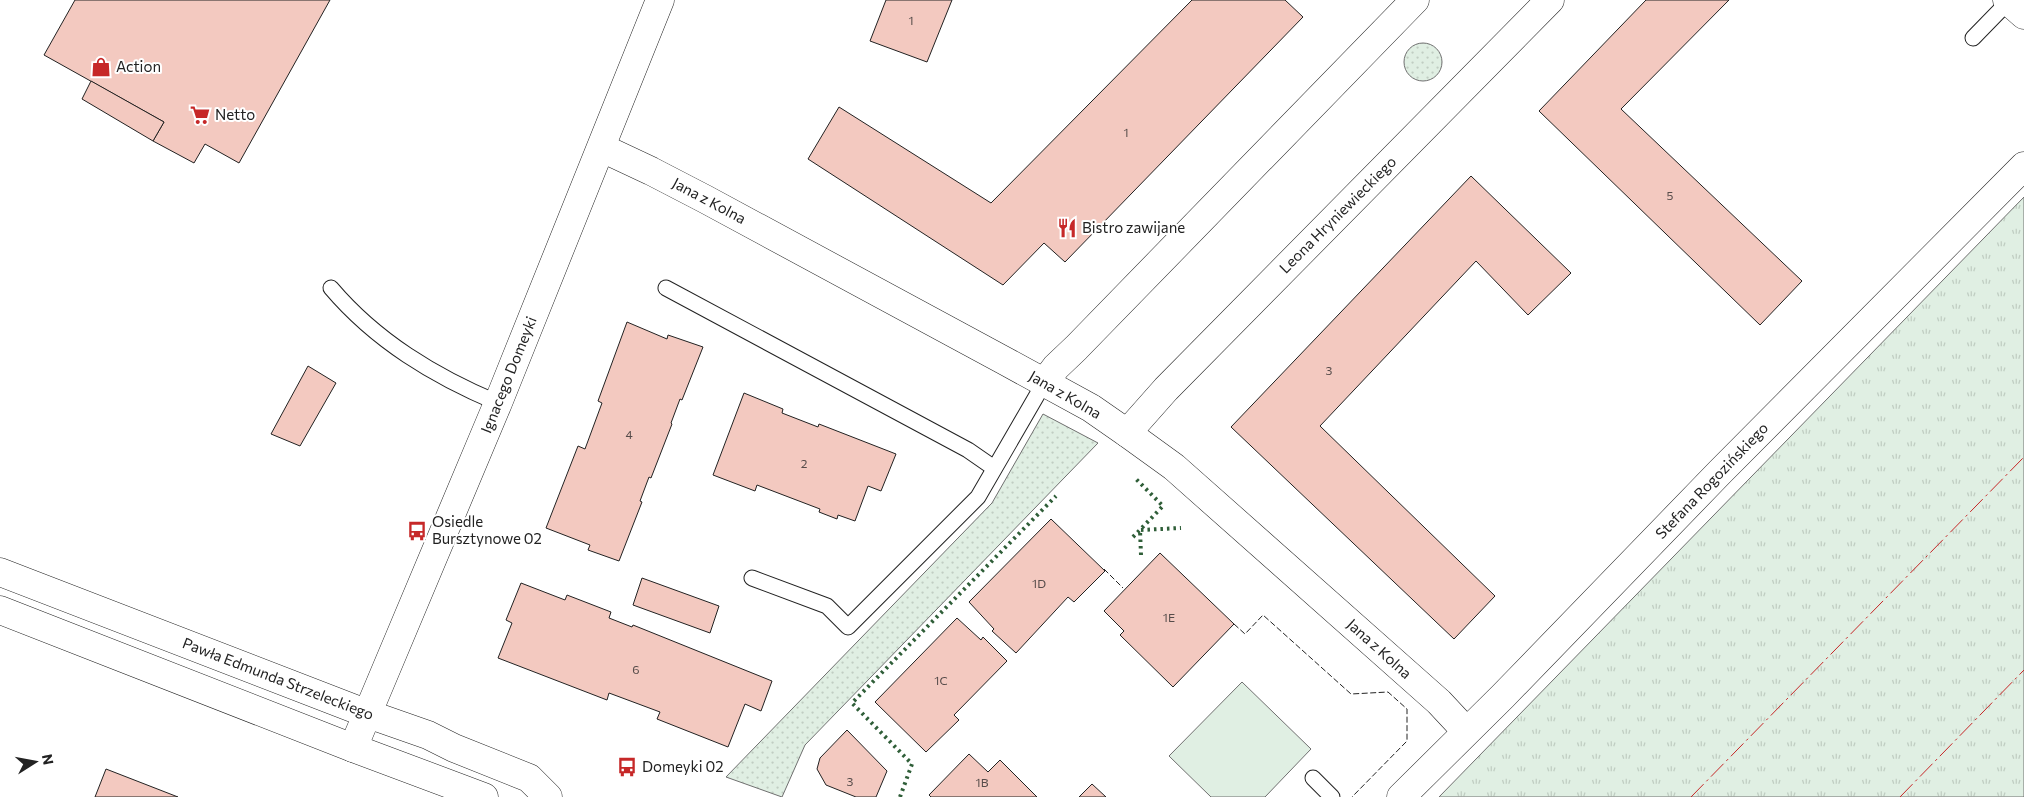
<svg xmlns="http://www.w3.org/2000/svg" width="2024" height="797" viewBox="0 0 2024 797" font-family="Commissioner,sans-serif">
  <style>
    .grass { fill: url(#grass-dots); stroke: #6f6f6f }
    .park { fill: url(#park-tufts); stroke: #6f6f6f }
    .pitch { fill: #e0efe3; stroke: #6f6f6f }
    .building { fill: #f3c9c0; stroke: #222 }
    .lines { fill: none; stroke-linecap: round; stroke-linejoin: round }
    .service-casing { stroke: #222; stroke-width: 17 }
    .minor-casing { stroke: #222; stroke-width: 29 }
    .service { stroke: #fff; stroke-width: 15 }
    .minor { stroke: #fff; stroke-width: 28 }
    .hedge { stroke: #2f5e38; stroke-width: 4; stroke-dasharray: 2.5 4; stroke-linecap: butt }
    .fence { stroke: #222; stroke-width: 1; stroke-dasharray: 6 2.5; stroke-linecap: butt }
    .power { stroke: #c62828; stroke-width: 1; stroke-dasharray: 18 4 2.5 4; stroke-linecap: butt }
    .labels { text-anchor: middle; stroke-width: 4; stroke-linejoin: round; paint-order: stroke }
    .number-label { font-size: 12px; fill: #564c4a }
    .poi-label { font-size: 15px; fill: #222; stroke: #fff; text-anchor: start }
    .street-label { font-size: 15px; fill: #222; stroke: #fff }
  </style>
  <defs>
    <pattern id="grass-dots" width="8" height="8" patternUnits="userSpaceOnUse" patternTransform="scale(1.25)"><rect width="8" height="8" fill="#e0efe3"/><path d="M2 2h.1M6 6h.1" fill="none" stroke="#c0cdc2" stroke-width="1.8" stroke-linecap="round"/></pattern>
    <pattern id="park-tufts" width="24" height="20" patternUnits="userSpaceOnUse" patternTransform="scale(1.25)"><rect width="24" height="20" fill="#e0efe3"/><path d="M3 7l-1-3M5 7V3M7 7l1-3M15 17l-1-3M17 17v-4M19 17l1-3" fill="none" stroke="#c0cdc2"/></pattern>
  </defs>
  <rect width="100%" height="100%" fill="#fff"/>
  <g class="grass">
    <circle cx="1423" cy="62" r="19"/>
    <polygon points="1043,414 1098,443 805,745 782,797 726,777 992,503"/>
  </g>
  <polygon class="park" points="2024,197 2024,797 1439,797"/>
  <polygon class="pitch" points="1242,682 1311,749 1265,797 1211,797 1169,756"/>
  <g class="building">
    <polygon points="75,0 330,0 239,163 205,144 194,163 153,141 164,122 44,55"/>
    <polygon points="886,0 952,0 927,62 870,41"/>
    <polygon points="1192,0 1285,0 1303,17 1065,262 1044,243 1003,285 808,159 839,107 991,203"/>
    <polygon points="1646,0 1729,0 1621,109 1802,281 1760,325 1539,111"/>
    <polygon points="91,81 164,122 153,141 82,99"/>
    <polygon points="1471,176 1571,273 1528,315 1476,261 1320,426 1495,596 1454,639 1231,427"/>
    <polygon points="627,322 667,339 668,335 703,347 682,400 680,399 671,423 672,424 651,478 649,477 640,501 642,502 619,561 588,550 590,545 546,528 578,446 585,449 602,403 598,401"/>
    <polygon points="308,366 336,383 300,446 271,434"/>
    <polygon points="744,393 783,409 782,413 818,427 819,424 896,454 881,491 868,486 855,521 838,515 837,519 819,512 820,509 757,485 755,491 713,475"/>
    <polygon points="1051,519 1105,571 1074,602 1068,597 1016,653 992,631 994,629 969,602"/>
    <polygon points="1160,553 1234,624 1173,687 1120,635 1124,631 1104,611"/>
    <polygon points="642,578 719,606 710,633 633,605"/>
    <polygon points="521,583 565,600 567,595 611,612 609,618 632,627 633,625 772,681 761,711 745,704 728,747 657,719 660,712 609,693 607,700 498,658 512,623 506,620"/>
    <polygon points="957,618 981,640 983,637 1007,661 954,715 959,720 926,752 875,702"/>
    <polygon points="847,730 887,771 876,797 856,797 826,785 817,769 820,758"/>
    <polygon points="969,754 988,772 1000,760 1037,797 931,797 929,795"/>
    <polygon points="106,769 178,797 95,797"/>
    <polygon points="1092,784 1106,797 1079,797"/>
  </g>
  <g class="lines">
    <defs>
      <g id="service">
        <polyline points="1973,38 2009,1"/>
        <path d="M 331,288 C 376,341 434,376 498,403"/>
        <polyline points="666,288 968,450 994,468"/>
        <polyline points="752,578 827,606 848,627 978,497 1044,383"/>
        <polyline points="1313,778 1332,797"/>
      </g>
      <g id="minor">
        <polyline points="2007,0 2024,15"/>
        <polyline points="602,148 651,171 705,199 1005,361 1091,408 1127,433 1174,467 1439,702 1466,731"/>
        <polyline points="1044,383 1056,367 1076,348 1415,0"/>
        <polyline points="1127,433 1166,389 1550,0"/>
        <polyline points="0,572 368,714 428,735 454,748 529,778 548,797"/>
        <polyline points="0,610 353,748 484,797"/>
        <polyline points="353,748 498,403 660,0"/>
        <polyline points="1401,797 1503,696 1720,472 2024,166"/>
      </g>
    </defs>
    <use href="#service" class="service-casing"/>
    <use href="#minor" class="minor-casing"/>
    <use href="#service" class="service"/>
    <use href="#minor" class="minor"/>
    <g class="hedge">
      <polyline points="1133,537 1163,506 1134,477"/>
      <polyline points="1141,555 1140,530 1181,528"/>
      <polyline points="900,797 912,764 852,703 1056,496"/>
    </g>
    <g class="fence">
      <polyline points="1104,569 1123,588"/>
      <polyline points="1234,624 1245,634 1263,615 1351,694 1388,692 1407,709 1407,741 1352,797"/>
    </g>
    <g class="power">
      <polyline points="1691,797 2024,457"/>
      <polyline points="1900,797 2024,670"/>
    </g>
  </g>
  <defs>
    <symbol id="shop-bare" viewBox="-9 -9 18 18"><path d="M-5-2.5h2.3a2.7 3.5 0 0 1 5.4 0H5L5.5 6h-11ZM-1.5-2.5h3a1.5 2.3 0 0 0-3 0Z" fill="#c62828" stroke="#fff" stroke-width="2.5" paint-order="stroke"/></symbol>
    <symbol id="supermarket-bare" viewBox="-9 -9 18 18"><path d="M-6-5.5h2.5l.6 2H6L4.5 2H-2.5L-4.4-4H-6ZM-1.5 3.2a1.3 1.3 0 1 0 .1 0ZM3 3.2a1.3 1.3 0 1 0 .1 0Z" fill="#c62828" stroke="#fff" stroke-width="2.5" paint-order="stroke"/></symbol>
    <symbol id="restaurant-bare" viewBox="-9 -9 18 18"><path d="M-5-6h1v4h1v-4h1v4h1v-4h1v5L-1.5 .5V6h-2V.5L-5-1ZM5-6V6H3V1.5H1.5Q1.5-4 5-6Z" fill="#c62828" stroke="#fff" stroke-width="2.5" paint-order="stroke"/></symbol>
    <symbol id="bus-bare" viewBox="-9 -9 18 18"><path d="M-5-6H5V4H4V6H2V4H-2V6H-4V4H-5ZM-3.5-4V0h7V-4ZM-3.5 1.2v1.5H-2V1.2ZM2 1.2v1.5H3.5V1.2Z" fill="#c62828" stroke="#fff" stroke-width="2.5" paint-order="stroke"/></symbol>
  </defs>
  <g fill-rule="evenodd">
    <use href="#shop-bare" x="87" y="53" width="28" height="28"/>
    <use href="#supermarket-bare" x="186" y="101" width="28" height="28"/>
    <use href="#restaurant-bare" x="1053" y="214" width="28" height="28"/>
    <use href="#bus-bare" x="403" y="517" width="28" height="28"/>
    <use href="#bus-bare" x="613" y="753" width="28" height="28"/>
  </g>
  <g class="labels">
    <g class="number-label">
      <text x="911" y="25">1</text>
      <text x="1126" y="137">1</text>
      <text x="1670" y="200">5</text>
      <text x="1329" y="375">3</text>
      <text x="629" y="439">4</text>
      <text x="804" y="468">2</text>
      <text x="1039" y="588">1D</text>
      <text x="1169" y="622">1E</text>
      <text x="636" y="674">6</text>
      <text x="941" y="685">1C</text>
      <text x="850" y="786">3</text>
      <text x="982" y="787">1B</text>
    </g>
    <g class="poi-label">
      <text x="116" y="72">Action</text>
      <text x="215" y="120">Netto</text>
      <text x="1082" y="233">Bistro zawijane</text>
      <text x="432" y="527">Osiedle<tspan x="432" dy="17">Bursztynowe 02</tspan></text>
      <text x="642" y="772">Domeyki 02</text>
    </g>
    <g class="street-label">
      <text transform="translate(709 201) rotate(28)" y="5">Jana z Kolna</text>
      <text transform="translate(1338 215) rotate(-45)" y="5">Leona Hryniewieckiego</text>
      <text transform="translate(509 375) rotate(-68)" y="5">Ignacego Domeyki</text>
      <text transform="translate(1065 395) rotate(30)" y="5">Jana z Kolna</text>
      <text transform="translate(1712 481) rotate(-46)" y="5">Stefana Rogozińskiego</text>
      <text transform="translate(1379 649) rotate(42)" y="5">Jana z Kolna</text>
      <text transform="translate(278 679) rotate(21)" y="5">Pawła Edmunda Strzeleckiego</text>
    </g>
  </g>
  <g transform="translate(35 762) rotate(79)" stroke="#ffffff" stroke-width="4" paint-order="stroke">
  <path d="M0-4L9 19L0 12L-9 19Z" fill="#222222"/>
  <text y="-8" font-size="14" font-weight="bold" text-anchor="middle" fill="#222222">N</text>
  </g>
</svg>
